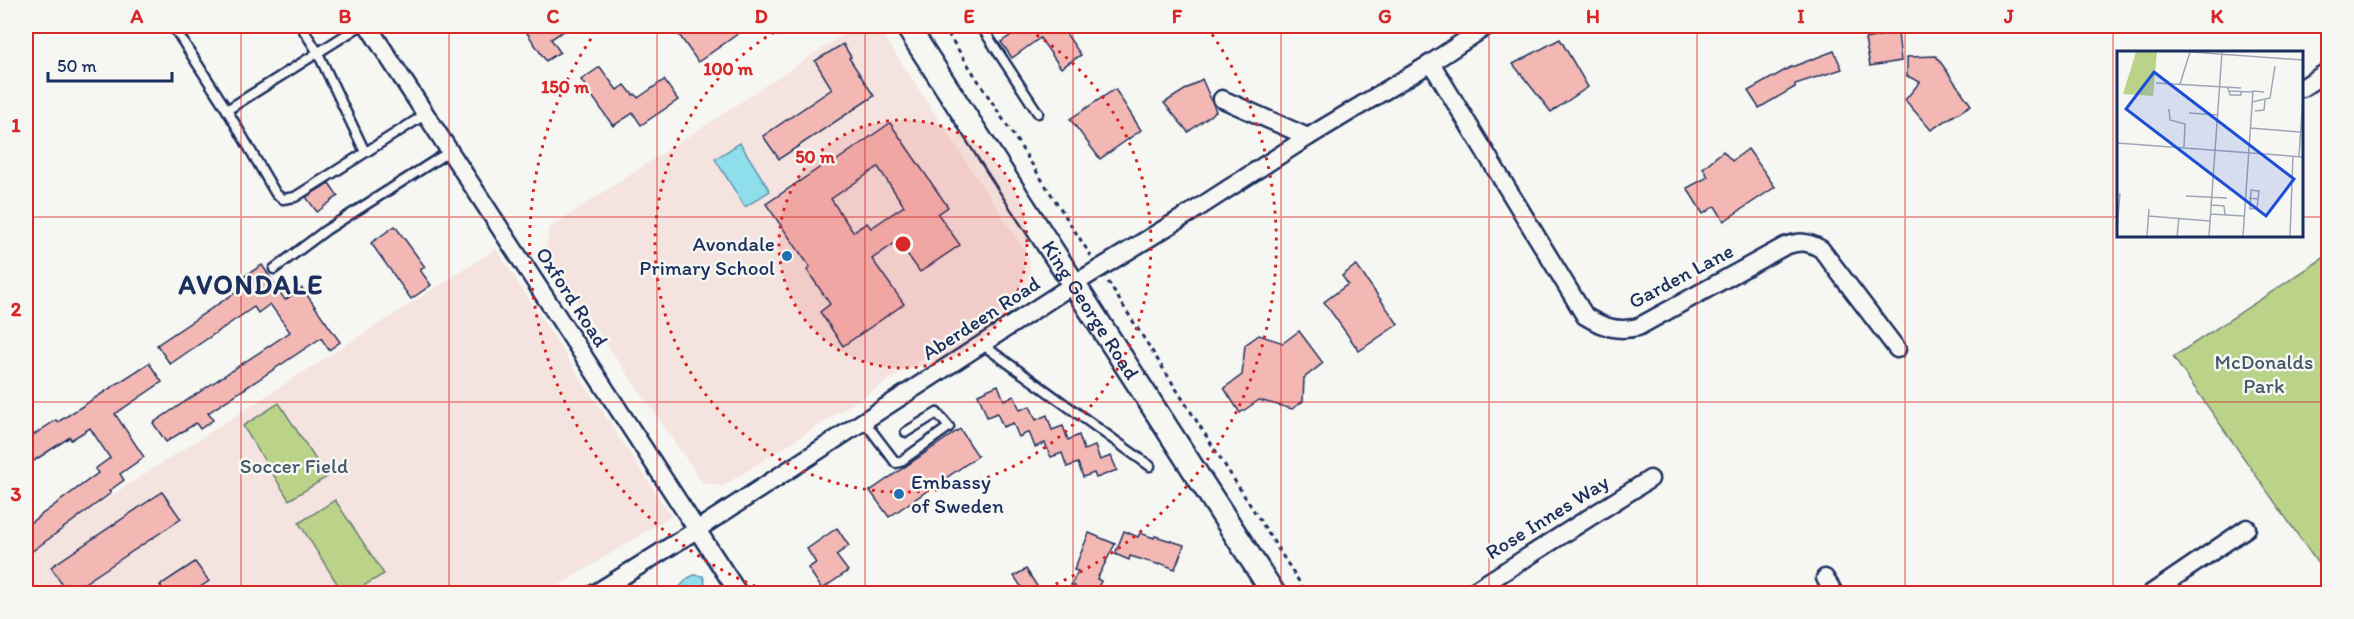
<svg xmlns="http://www.w3.org/2000/svg" width="2354" height="619" viewBox="0 0 2354 619" font-family="Itim,sans-serif">
  <style>
    .built { fill: #f5e3df }
    .green { fill: #bbd389; stroke: #6b8174; stroke-width: 1.5 }
    .water { fill: #8fdeec; stroke: #6198b3; stroke-width: 1.5 }
    .building { fill: #f4b8b4; stroke: #1b2f5e; stroke-width: 1.5; fill-rule: evenodd }
    .lines { fill: none; stroke-linecap: round; stroke-linejoin: round }
    .lane-casing { stroke: #1b2f5e; stroke-width: 13 }
    .street-casing { stroke: #1b2f5e; stroke-width: 21 }
    .secondary-casing { stroke: #1b2f5e; stroke-width: 27 }
    .path { stroke: #1b2f5e; stroke-width: 3; stroke-dasharray: 4.5 4.5; stroke-linecap: butt }
    .lane { stroke: #f6f6f2; stroke-width: 8 }
    .street { stroke: #f6f6f2; stroke-width: 16 }
    .secondary { stroke: #f6f6f2; stroke-width: 22 }
    .grid { fill: none; stroke: #d62828; stroke-width: 1.5; stroke-opacity: 0.55 }
    .ring { fill: none; stroke: #d62828; stroke-width: 3; stroke-dasharray: 3 6 }
    .poi-dot { fill: #1f6fb2; stroke: #f6f6f2; stroke-width: 2 }
    .labels { text-anchor: middle; stroke-width: 5; stroke-linejoin: round; paint-order: stroke }
    .poi-label { font-size: 21px; fill: #1b2f5e; stroke: #f6f6f2; text-anchor: end }
    .street-label { font-size: 21px; fill: #1b2f5e; stroke: #f6f6f2 }
    .park-label { font-size: 21px; fill: #435869; stroke: #f6f6f2 }
    .district-label { font-size: 27px; font-weight: bold; letter-spacing: 1.5px; fill: #1b2f5e; stroke: #f6f6f2 }
    .inset-road { fill: none; stroke: #9ea6b7; stroke-width: 1.5 }
    .view { fill: #1d4ed8; fill-opacity: 0.15; stroke: #1d4ed8; stroke-width: 3 }
    .inset-edge { fill: none; stroke: #1b2f5e; stroke-width: 3 }
    .centre { fill: #d62828; stroke: #f6f6f2; stroke-width: 3 }
    .ring-label { font-size: 18px; text-anchor: middle; font-weight: bold; fill: #d62828; stroke: #f6f6f2; stroke-width: 5; stroke-linejoin: round; paint-order: stroke }
    .neatline { fill: none; stroke: #d62828; stroke-width: 2 }
    .grid-label { font-size: 20px; text-anchor: middle; font-weight: bold; fill: #d62828 }
  </style>
  <rect width="100%" height="100%" fill="#f6f6f2"/>
  <filter id="ink" filterUnits="userSpaceOnUse"><feTurbulence type="fractalNoise" baseFrequency=".0167" numOctaves="2"/><feDisplacementMap in="SourceGraphic" scale="12" xChannelSelector="R" yChannelSelector="G"/><feConvolveMatrix kernelMatrix="1 2 1 2 8 2 1 2 1" color-interpolation-filters="sRGB"/></filter>
  <g filter="url(#ink)">
    <g class="built">
      <polygon points="856,26 877,26 1029,257 1032,289 723,486 703,483 545,255 549,228"/>
      <polygon points="496,249 671,516 547,593 37,594 26,579 26,550"/>
    </g>
    <g class="green">
      <polygon points="2328,255 2328,578 2173,357"/>
      <polygon points="279,403 327,477 289,500 243,426"/>
      <polygon points="335,500 384,574 351,593 343,593 299,523"/>
    </g>
    <g class="water">
      <polygon points="740,143 770,191 745,207 715,159"/>
      <polygon points="694,575 703,576 705,583 703,593 674,593 688,578"/>
    </g>
    <g class="building">
      <polygon points="539,26 572,26 551,39 560,52 546,61 527,33"/>
      <polygon points="673,26 734,26 739,33 698,62"/>
      <polygon points="1025,26 1061,26 1081,55 1061,68 1040,38 1012,58 1001,42"/>
      <polygon points="1898,32 1901,61 1870,66 1865,39"/>
      <polygon points="1560,39 1588,87 1551,112 1513,64"/>
      <polygon points="843,44 851,57 849,58 874,96 779,159 763,136 832,89 815,61"/>
      <polygon points="1834,51 1842,69 1795,84 1795,87 1759,108 1748,91 1789,68"/>
      <polygon points="1936,56 1971,105 1931,130 1905,100 1920,82 1907,76 1907,57"/>
      <polygon points="600,67 617,90 625,85 633,95 635,94 638,98 664,80 678,100 641,125 633,113 613,126 581,80"/>
      <polygon points="1202,79 1216,111 1188,132 1164,103"/>
      <polygon points="1115,89 1141,130 1100,159 1070,119"/>
      <path d="M 890,123 L 948,207 L 938,214 L 960,245 L 920,272 L 898,241 L 872,259 L 904,304 L 843,346 L 820,312 L 830,304 L 807,270 L 810,267 L 766,204 L 828,162 L 830,165 ZM 878,167 L 904,206 L 871,228 L 867,223 L 853,232 L 831,199 Z"/>
      <polygon points="1748,149 1775,187 1724,221 1715,206 1703,214 1687,188 1708,177 1703,168 1723,151 1732,161"/>
      <polygon points="329,183 338,196 317,212 306,197"/>
      <polygon points="395,226 425,267 420,270 431,285 411,299 371,243"/>
      <polygon points="262,265 285,300 302,288 340,342 329,350 321,338 208,413 213,420 200,429 196,423 166,442 153,423 290,332 270,304 258,313 254,307 170,364 157,345 239,290 234,283"/>
      <polygon points="1356,265 1398,324 1359,351 1324,302 1348,284 1342,276"/>
      <polygon points="1299,331 1323,363 1304,378 1303,401 1292,409 1259,400 1240,413 1224,388 1242,375 1245,345 1259,335 1283,343"/>
      <polygon points="149,363 162,382 115,414 144,457 120,474 124,480 109,491 111,493 31,552 26,545 26,526 98,473 95,469 110,458 90,428 71,440 70,437 26,466 26,440 56,420 58,422"/>
      <polygon points="998,385 1004,400 1014,396 1020,410 1030,406 1036,420 1047,415 1052,430 1063,426 1068,440 1079,435 1084,450 1095,446 1100,460 1111,456 1117,470 1096,478 1094,473 1083,477 1078,463 1067,467 1062,453 1051,457 1045,443 1035,447 1029,432 1019,437 1013,423 1003,427 997,413 987,417 978,394"/>
      <polygon points="960,429 978,456 889,517 870,491"/>
      <polygon points="162,492 181,519 68,594 51,567"/>
      <polygon points="837,528 849,546 836,555 848,571 822,589 808,568 816,563 807,549"/>
      <polygon points="1124,531 1138,537 1140,533 1154,538 1155,536 1184,545 1175,569 1160,563 1160,565 1130,556 1129,560 1115,554"/>
      <polygon points="1089,533 1115,544 1097,579 1101,581 1095,594 1071,594 1075,586 1071,585 1078,571 1074,570"/>
      <polygon points="195,562 209,581 190,594 165,594 160,585"/>
      <polygon points="1026,569 1042,594 1026,594 1014,576"/>
    </g>
    <g class="lines">
      <defs>
        <g id="lane">
          <polyline points="173,26 227,110"/>
          <polyline points="301,26 317,51 365,152"/>
          <polyline points="360,26 227,110 276,194 283,199 295,197 426,114"/>
          <polyline points="981,26 1038,113"/>
          <polyline points="274,269 326,230 450,151"/>
          <polyline points="983,345 1150,466"/>
          <polyline points="864,421 896,463 900,462 949,427 937,413 906,432"/>
        </g>
        <g id="street">
          <polyline points="368,26 739,594"/>
          <path d="M 1431,63 L 1585,316 C 1603,327 1617,332 1638,327 L 1785,246 C 1800,241 1807,241 1821,249 L 1897,349"/>
          <polyline points="2302,88 2328,71"/>
          <polyline points="1222,99 1308,137"/>
          <polyline points="1825,578 1835,594"/>
          <polyline points="594,594 698,529 1074,284 1195,210 1308,137 1431,63 1487,26"/>
          <polyline points="1469,594 1650,479"/>
          <polyline points="2150,594 2247,528"/>
        </g>
        <g id="secondary">
          <path id="s1" d="M 907,26 L 1274,594"/>
        </g>
      </defs>
      <use href="#lane" class="lane-casing"/>
      <use href="#street" class="street-casing"/>
      <use href="#secondary" class="secondary-casing"/>
      <g class="path">
        <polyline points="943,26 1091,256"/>
        <polyline points="1108,282 1307,594"/>
      </g>
      <use href="#lane" class="lane"/>
      <use href="#street" class="street"/>
      <use href="#secondary" class="secondary"/>
    </g>
  </g>
  <path class="grid" d="M 241,26 L 241,594M 449,26 L 449,594M 657,26 L 657,594M 865,26 L 865,594M 1073,26 L 1073,594M 1281,26 L 1281,594M 1489,26 L 1489,594M 1697,26 L 1697,594M 1905,26 L 1905,594M 2113,26 L 2113,594M 26,217 L 2118,217M 2302,217 L 2328,217M 26,402 L 2328,402"/>
  <circle cx="903" cy="244" r="124" fill="#d62828" fill-opacity=".12"/>
  <g class="ring">
    <circle cx="903" cy="244" r="124"/>
    <path d="M1021 26A248 248 0 1 1 785 26"/>
    <path d="M772 593A373 373 0 0 1 599 27M1207 27A373 373 0 0 1 1034 593"/>
  </g>
  <g class="poi-dot">
    <circle cx="787" cy="256" r="6"/>
    <circle cx="899" cy="494" r="6"/>
  </g>
  <g class="labels">
    <g class="poi-label">
      <text x="775" y="251">Avondale<tspan x="775" dy="24">Primary School</tspan></text>
      <text x="911" y="489" text-anchor="start">Embassy<tspan x="911" dy="24">of Sweden</tspan></text>
    </g>
    <g class="street-label">
      <text transform="translate(1681 276) rotate(-28)" y="7">Garden Lane</text>
      <text transform="translate(572 297) rotate(57)" y="7">Oxford Road</text>
      <text dy="7" stroke="none"><textPath href="#s1" startOffset="338">King George Road</textPath></text>
      <text transform="translate(981 318) rotate(-33)" y="7">Aberdeen Road</text>
      <text transform="translate(1547 517) rotate(-32)" y="7">Rose Innes Way</text>
    </g>
    <g class="park-label">
      <text x="2264" y="369">McDonalds<tspan x="2264" dy="24">Park</tspan></text>
      <text x="294" y="473">Soccer Field</text>
    </g>
    <g class="district-label">
      <text x="251" y="294">AVONDALE</text>
    </g>
  </g>
  <g transform="translate(2117 51)">
    <rect width="186" height="186" fill="#f6f6f2"/>
    <path d="M 19,1 L 40,1 L 36,45 L 6,43 Z" fill="#bbd389"/>
    <path class="inset-road" d="M 74,1 L 186,9M 39,32 L 124,37M 63,33 L 73,1M 110,36 L 112,40 L 136,41M 112,40 L 113,44 L 124,44 L 124,40M 135,51 L 153,47 L 158,15M 52,58 L 53,69 L 68,73 L 67,96M 138,60 L 147,59 L 148,49M 72,62 L 101,64M 133,77 L 183,81M 0,92 L 186,106M 182,105 L 186,46M 134,139 L 133,158 L 140,157 L 141,148M 69,145 L 110,147M 132,147 L 141,148 L 142,140 L 133,139M 94,154 L 107,155 L 108,164M 93,163 L 127,165M 31,165 L 93,170M 0,179 L 3,142M 30,185 L 32,158M 60,185 L 62,167M 92,185 L 105,1M 126,185 L 136,40 L 147,41M 173,185 L 176,105"/>
    <path class="view" d="M 37,21 L 177,128 L 149,165 L 9,58 Z"/>
    <rect width="186" height="186" class="inset-edge"/>
  </g>
  <circle cx="903" cy="244" r="9" class="centre"/>
  <g class="ring-label">
    <text x="728" y="75">100 m</text>
    <text x="565" y="93">150 m</text>
    <text x="815" y="163">50 m</text>
  </g>
  <rect width="2354" height="619" fill="none" stroke="#f6f6f2" stroke-width="66"/>
  <path d="M48 72v9h124v-9" fill="none" stroke="#1b2f5e" stroke-width="3"/>
  <text x="57" y="72" font-size="18" fill="#1b2f5e" stroke="#f6f6f2" stroke-width="4.5" paint-order="stroke">50 m</text>
  <rect x="33" y="33" width="2288" height="553" class="neatline"/>
  <g class="grid-label">
    <text x="137" y="23">A</text>
    <text x="345" y="23">B</text>
    <text x="553" y="23">C</text>
    <text x="761" y="23">D</text>
    <text x="969" y="23">E</text>
    <text x="1177" y="23">F</text>
    <text x="1385" y="23">G</text>
    <text x="1593" y="23">H</text>
    <text x="1801" y="23">I</text>
    <text x="2009" y="23">J</text>
    <text x="2217" y="23">K</text>
    <text x="16" y="132">1</text>
    <text x="16" y="316">2</text>
    <text x="16" y="501">3</text>
  </g>
</svg>
